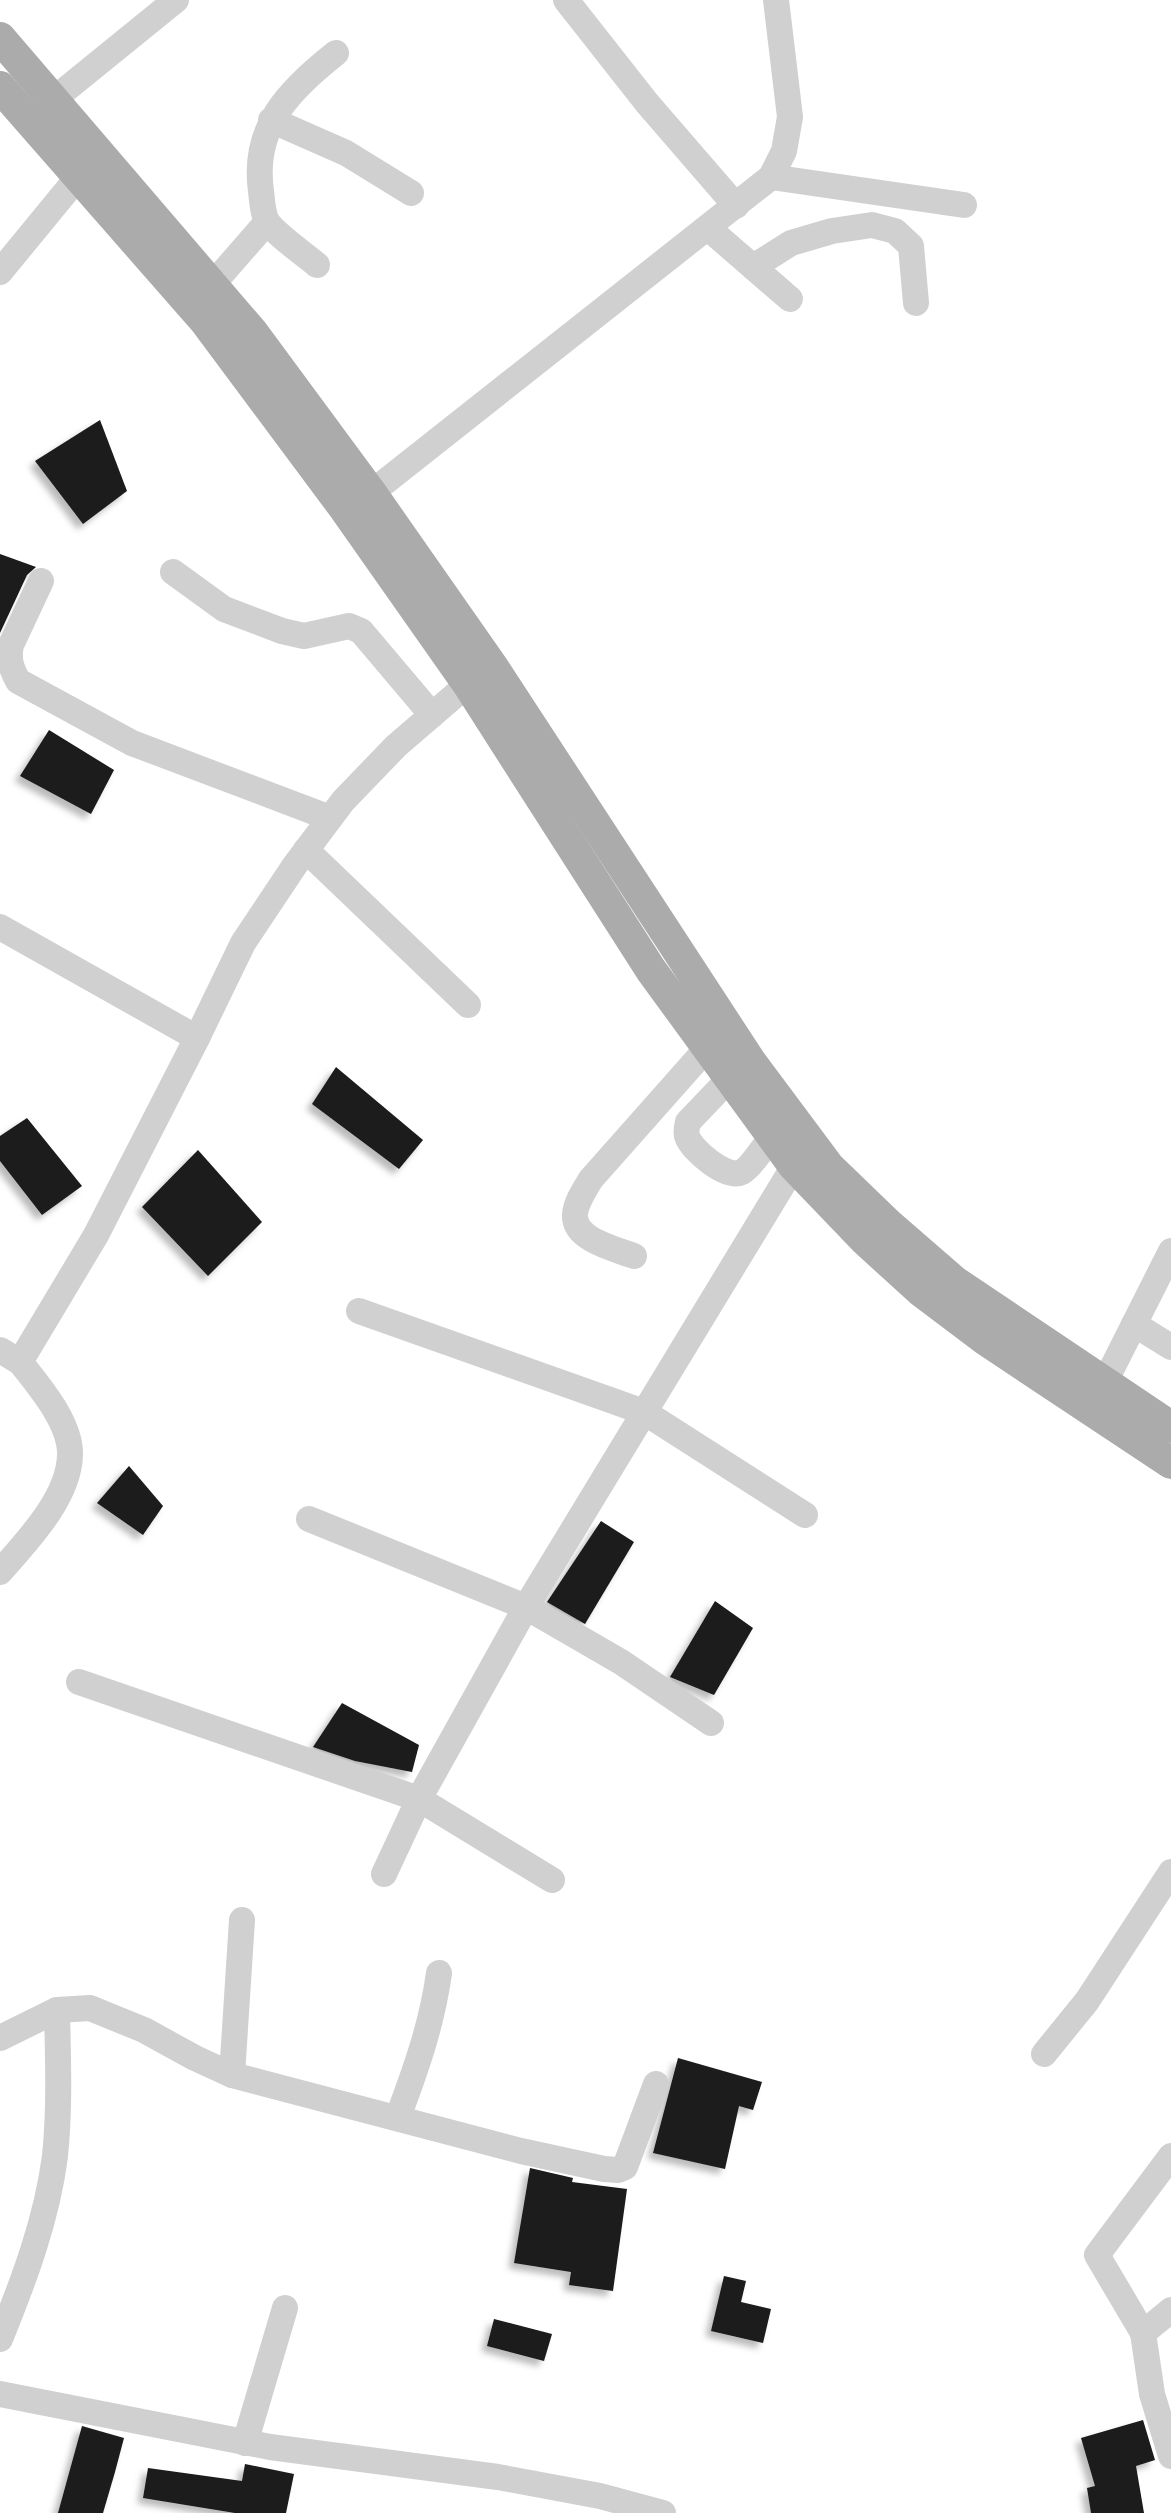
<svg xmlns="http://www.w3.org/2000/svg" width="1171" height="2513" viewBox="0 0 1171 2513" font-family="'Nunito Sans',sans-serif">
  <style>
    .building { fill: #1a1a1a; filter: url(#shadow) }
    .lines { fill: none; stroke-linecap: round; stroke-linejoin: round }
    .minor { stroke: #d0d0d0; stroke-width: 26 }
    .major { stroke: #ababab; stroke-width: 32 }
  </style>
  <defs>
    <filter id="shadow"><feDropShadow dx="-5.5" dy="5.5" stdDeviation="3" flood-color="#0004"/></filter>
  </defs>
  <rect width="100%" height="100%" fill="#fff"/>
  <g class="building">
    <polygon points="100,420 127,491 83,524 35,461"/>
    <polygon points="0,554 36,567 27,575 0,633"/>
    <polygon points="49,730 114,770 91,814 20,776"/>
    <polygon points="336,1067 423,1140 399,1169 312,1104"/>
    <polygon points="27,1118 82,1186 42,1215 0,1161 0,1136"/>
    <polygon points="198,1150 262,1222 208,1276 142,1207"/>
    <polygon points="129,1466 163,1506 143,1535 97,1503"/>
    <polygon points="601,1521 634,1542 585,1624 547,1602"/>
    <polygon points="715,1601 753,1628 714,1695 670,1677"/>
    <polygon points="342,1703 419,1745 412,1772 355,1761 313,1747"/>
    <polygon points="678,2058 762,2082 753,2110 739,2106 725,2169 653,2153"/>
    <polygon points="530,2168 573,2178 572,2182 627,2189 613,2291 569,2285 571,2272 514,2263"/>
    <polygon points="724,2276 746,2281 741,2302 771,2309 763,2343 711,2331"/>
    <polygon points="494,2319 552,2334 544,2361 487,2346"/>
    <polygon points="1143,2420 1155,2460 1136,2466 1144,2513 1091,2513 1087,2488 1095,2486 1081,2438"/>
    <polygon points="82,2426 124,2438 115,2472 103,2513 58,2513"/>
    <polygon points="245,2464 294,2474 286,2513 235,2513 143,2498 148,2468 242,2481"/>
  </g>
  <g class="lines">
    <g class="minor">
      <polyline points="566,0 647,103 736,206"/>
      <polyline points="54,99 176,0"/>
      <polyline points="271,120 346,153 411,193"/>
      <polyline points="771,177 964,205"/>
      <polyline points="708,228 790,299"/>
      <path d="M 317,265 C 304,254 278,236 268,223 C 263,216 262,200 261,191 C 252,127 289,90 336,53"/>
      <polyline points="753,267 791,243 832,231 872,225 895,231 911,246 916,303"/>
      <polyline points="0,272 78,177"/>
      <polyline points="212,285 267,222"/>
      <polyline points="371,493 771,177 784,151 790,117 776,0"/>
      <polyline points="173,572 224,609 282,631 304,636 349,626 361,631 432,715"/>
      <path d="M 41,581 L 11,645 C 8,660 11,668 18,681 L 132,743 L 330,818"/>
      <polyline points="306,850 468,1005"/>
      <polyline points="0,927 197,1038"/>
      <path d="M 730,1078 L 688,1122 C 687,1126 686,1132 687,1136 C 691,1150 727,1180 742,1172 C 751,1167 765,1145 772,1136"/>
      <path d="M 634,1256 C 616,1249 573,1240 575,1214 C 576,1202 585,1189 591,1179 L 708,1047"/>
      <polyline points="359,1311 644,1412 805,1515"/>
      <polyline points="1134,1324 1171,1347"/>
      <polyline points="0,1350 20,1362"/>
      <polyline points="1105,1382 1171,1251"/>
      <polyline points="309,1519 526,1607 621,1662 711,1723"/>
      <path d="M 0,1572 C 27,1541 69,1498 70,1455 C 71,1423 39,1386 20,1362 L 96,1235 L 197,1038 L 243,943 L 295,865 L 343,801 L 396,746 L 468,684 L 484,675"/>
      <polyline points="79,1682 419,1799 552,1880"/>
      <polyline points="384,1874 419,1799 526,1607 794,1166"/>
      <polyline points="0,2038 57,2010 90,2008 144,2030 195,2058 232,2075 521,2151 604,2169 618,2170 625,2167 656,2084"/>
      <polyline points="1044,2054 1087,2001 1171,1872"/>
      <polyline points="232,2075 242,1920"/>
      <path d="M 398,2117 C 416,2069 432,2024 439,1973"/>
      <polyline points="1171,2156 1097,2255 1143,2333 1152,2394 1171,2456"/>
      <polyline points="1143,2333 1171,2310"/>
      <path d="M 0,2339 C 24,2280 47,2219 55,2156 C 60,2107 58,2058 57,2010"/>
      <polyline points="0,2394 270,2447 498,2477 600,2496 663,2513"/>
      <polyline points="245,2443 285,2308"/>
    </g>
    <g class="major">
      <polyline points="0,38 253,333 371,493 494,669 750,1061 829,1167 887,1223 955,1282 1171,1427"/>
      <polyline points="0,87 205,321 345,509 468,684 651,970 794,1166 865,1240 921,1291 986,1340 1171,1463"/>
    </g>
  </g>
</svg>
